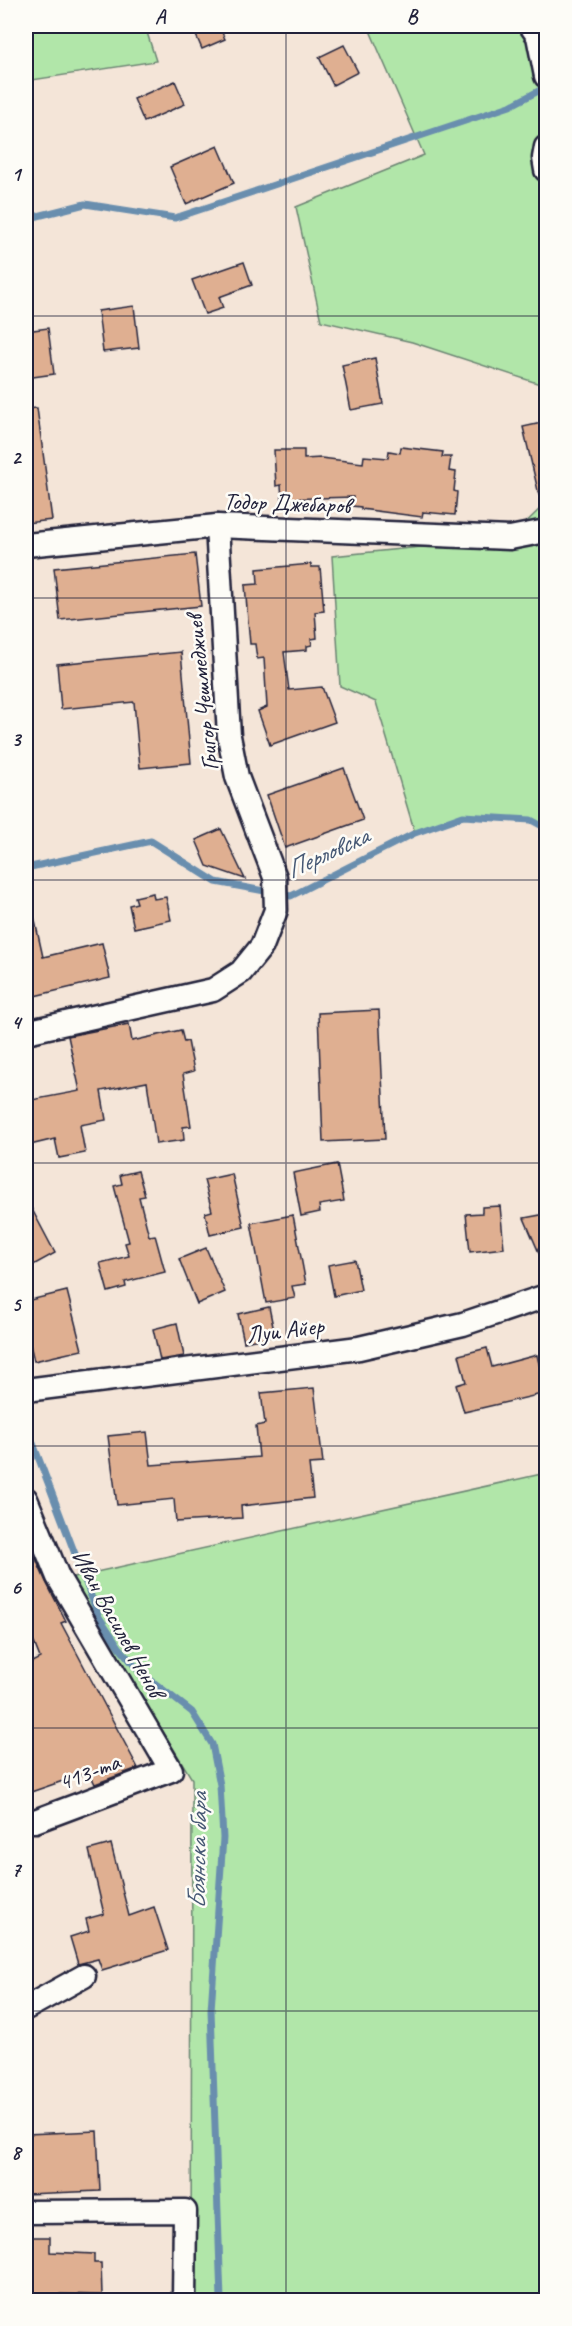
<svg xmlns="http://www.w3.org/2000/svg" width="572" height="2326" viewBox="0 0 572 2326" font-family="Caveat,sans-serif">
  <style>
    .green { fill: #b1e6a9; stroke: #6a8472; stroke-width: 1.5 }
    .lines { fill: none; stroke-linecap: round; stroke-linejoin: round }
    .stream { stroke: #698eae; stroke-width: 7 }
    .building { fill: #dfaf91; stroke: #22223b; stroke-width: 1.5 }
    .minor-casing { stroke: #22223b; stroke-width: 27 }
    .minor { stroke: #fdfcf7; stroke-width: 22 }
    .grid { fill: none; stroke: #22223b; stroke-width: 1.5; stroke-opacity: 0.55 }
    .labels { text-anchor: middle; stroke-width: 5; stroke-linejoin: round; paint-order: stroke }
    .street-label { font-size: 24px; fill: #22223b; stroke: #fdfcf7 }
    .water-label { font-size: 26px; font-style: italic; fill: #465874; stroke: #fdfcf7 }
    .neatline { fill: none; stroke: #22223b; stroke-width: 2 }
    .grid-label { font-size: 20px; text-anchor: middle; font-weight: bold; fill: #22223b }
  </style>
  <rect width="100%" height="100%" fill="#f4e5d8"/>
  <filter id="ink" filterUnits="userSpaceOnUse"><feTurbulence type="fractalNoise" baseFrequency=".0167" numOctaves="2"/><feDisplacementMap in="SourceGraphic" scale="12" xChannelSelector="R" yChannelSelector="G"/><feConvolveMatrix kernelMatrix="1 2 1 2 8 2 1 2 1" color-interpolation-filters="sRGB"/></filter>
  <g filter="url(#ink)">
    <g class="green">
      <polygon points="26,26 145,26 156,61 26,81"/>
      <polygon points="368,26 546,26 546,386 412,342 321,321 296,207 424,155"/>
      <polygon points="546,503 546,828 531,820 463,816 415,833 376,702 340,686 332,556 510,538"/>
      <polygon points="546,1473 546,2300 191,2300 192,1779 69,1578"/>
    </g>
    <g class="lines">
      <g class="stream">
        <polyline points="26,219 85,204 175,218 510,106 546,87"/>
        <polyline points="26,868 151,841 216,882 291,896 415,833 463,816 531,820 546,828"/>
        <polyline points="26,1425 99,1617 119,1647 139,1671 192,1712 212,1744 220,1785 223,1838 211,2010 221,2300"/>
      </g>
    </g>
    <g class="building">
      <polygon points="192,26 219,26 225,39 202,49"/>
      <polygon points="344,45 358,72 333,85 319,57"/>
      <polygon points="175,81 185,104 144,122 134,99"/>
      <polygon points="218,146 234,183 186,204 170,167"/>
      <polygon points="244,262 252,285 219,297 223,308 205,314 192,280"/>
      <polygon points="134,306 139,348 103,352 98,311"/>
      <polygon points="48,328 54,374 26,378 26,331"/>
      <polygon points="375,358 383,404 351,410 342,365"/>
      <polygon points="37,408 52,520 26,523 26,409"/>
      <polygon points="546,422 546,494 539,495 523,427"/>
      <polygon points="401,447 443,452 442,457 451,457 449,471 456,472 454,491 457,492 455,515 423,512 422,517 361,509 361,507 352,506 353,497 282,499 281,485 276,486 274,450 304,450 304,459 321,458 363,463 364,456 388,458 389,451 400,453"/>
      <polygon points="195,554 201,606 60,620 54,568"/>
      <polygon points="311,564 311,567 320,567 324,611 315,612 317,638 311,639 312,645 307,646 307,650 284,652 289,690 322,687 335,722 270,745 258,711 267,707 264,658 257,659 255,644 250,644 245,585 258,584 257,569"/>
      <polygon points="181,652 191,763 140,768 134,702 61,709 57,664"/>
      <polygon points="344,768 363,820 285,848 267,795"/>
      <polygon points="221,829 245,879 207,866 196,840"/>
      <polygon points="153,893 154,899 166,897 171,920 134,928 129,905 137,903 135,897"/>
      <polygon points="33,912 43,957 102,943 110,978 26,998 26,913"/>
      <polygon points="379,1010 385,1139 323,1142 318,1013"/>
      <polygon points="129,1024 132,1041 181,1030 184,1042 188,1041 194,1071 183,1074 191,1126 183,1127 184,1140 156,1144 147,1082 101,1091 106,1120 80,1125 85,1153 59,1158 55,1139 26,1146 26,1101 80,1091 68,1036"/>
      <polygon points="337,1164 344,1201 319,1205 320,1212 301,1216 293,1173"/>
      <polygon points="138,1171 145,1196 139,1197 149,1236 155,1235 165,1272 125,1282 126,1287 108,1292 100,1263 129,1256 125,1243 129,1242 114,1186 122,1184 120,1175"/>
      <polygon points="232,1174 244,1227 210,1235 205,1213 212,1211 204,1180"/>
      <polygon points="26,1198 55,1253 26,1269"/>
      <polygon points="500,1206 504,1248 470,1252 466,1214 482,1213 482,1207"/>
      <polygon points="546,1214 546,1269 524,1218"/>
      <polygon points="293,1215 306,1284 292,1286 295,1298 266,1303 251,1223"/>
      <polygon points="206,1248 225,1292 197,1304 179,1259"/>
      <polygon points="355,1260 361,1290 334,1296 328,1265"/>
      <polygon points="67,1291 82,1350 34,1361 26,1327 26,1301"/>
      <polygon points="269,1307 275,1336 244,1342 238,1314"/>
      <polygon points="177,1323 184,1356 160,1360 153,1329"/>
      <polygon points="487,1348 492,1367 537,1355 546,1393 464,1412 456,1385 466,1382 459,1355"/>
      <polygon points="314,1388 323,1463 309,1464 313,1498 241,1506 242,1518 176,1522 174,1499 117,1505 108,1436 147,1432 151,1465 259,1457 256,1426 265,1424 261,1393"/>
      <polygon points="35,1557 46,1582 66,1621 61,1623 138,1768 95,1784 89,1772 31,1792 26,1776 26,1665 40,1658 26,1622 26,1560"/>
      <polygon points="111,1844 129,1916 154,1907 168,1950 102,1970 98,1959 78,1964 70,1937 89,1931 86,1919 104,1914 89,1850"/>
      <polygon points="97,2131 100,2191 26,2194 26,2134"/>
      <polygon points="26,2237 50,2237 50,2252 94,2254 94,2263 101,2263 102,2295 60,2294 60,2301 26,2301"/>
    </g>
    <g class="lines">
      <defs>
        <g id="minor">
          <polyline points="531,26 538,36 546,76"/>
          <polyline points="546,147 544,158 546,170"/>
          <polyline points="26,545 217,526 510,538 546,531"/>
          <polyline points="26,1032 213,990 241,972 262,946 276,910 275,877 237,777 229,736 217,526"/>
          <polyline points="26,1390 359,1348 463,1324 546,1296"/>
          <polyline points="26,1499 58,1577 171,1770 35,1821 26,1821"/>
          <polyline points="26,2008 84,1976"/>
          <polyline points="26,2212 185,2211 184,2300"/>
        </g>
      </defs>
      <use href="#minor" class="minor-casing"/>
      <use href="#minor" class="minor"/>
    </g>
  </g>
  <path class="grid" d="M 286,26 L 286,2300M 26,316 L 546,316M 26,598 L 546,598M 26,880 L 546,880M 26,1163 L 546,1163M 26,1446 L 546,1446M 26,1728 L 546,1728M 26,2011 L 546,2011"/>
  <g class="labels">
    <g class="street-label">
      <text transform="translate(287 503) rotate(2)" y="8">Тодор Джебаров</text>
      <text transform="translate(202 693) rotate(-96)" y="8">Григор Чешмеджиев</text>
      <text transform="translate(285 1330) rotate(-7)" y="8">Луи Айер</text>
      <text transform="translate(118 1623) rotate(61)" y="8">Иван Василев Ненов</text>
      <text transform="translate(89 1772) rotate(-21)" y="8">413-та</text>
    </g>
    <g class="water-label">
      <text transform="translate(327 852) rotate(-25)" y="9">Перловска</text>
      <text transform="translate(197 1851) rotate(-89)" y="9">Боянска бара</text>
    </g>
  </g>
  <rect width="572" height="2326" fill="none" stroke="#fdfcf7" stroke-width="66"/>
  <rect x="33" y="33" width="506" height="2260" class="neatline"/>
  <g class="grid-label">
    <text x="160" y="23">A</text>
    <text x="412" y="23">B</text>
    <text x="16" y="181">1</text>
    <text x="16" y="464">2</text>
    <text x="16" y="746">3</text>
    <text x="16" y="1029">4</text>
    <text x="16" y="1311">5</text>
    <text x="16" y="1594">6</text>
    <text x="16" y="1876">7</text>
    <text x="16" y="2159">8</text>
  </g>
</svg>
